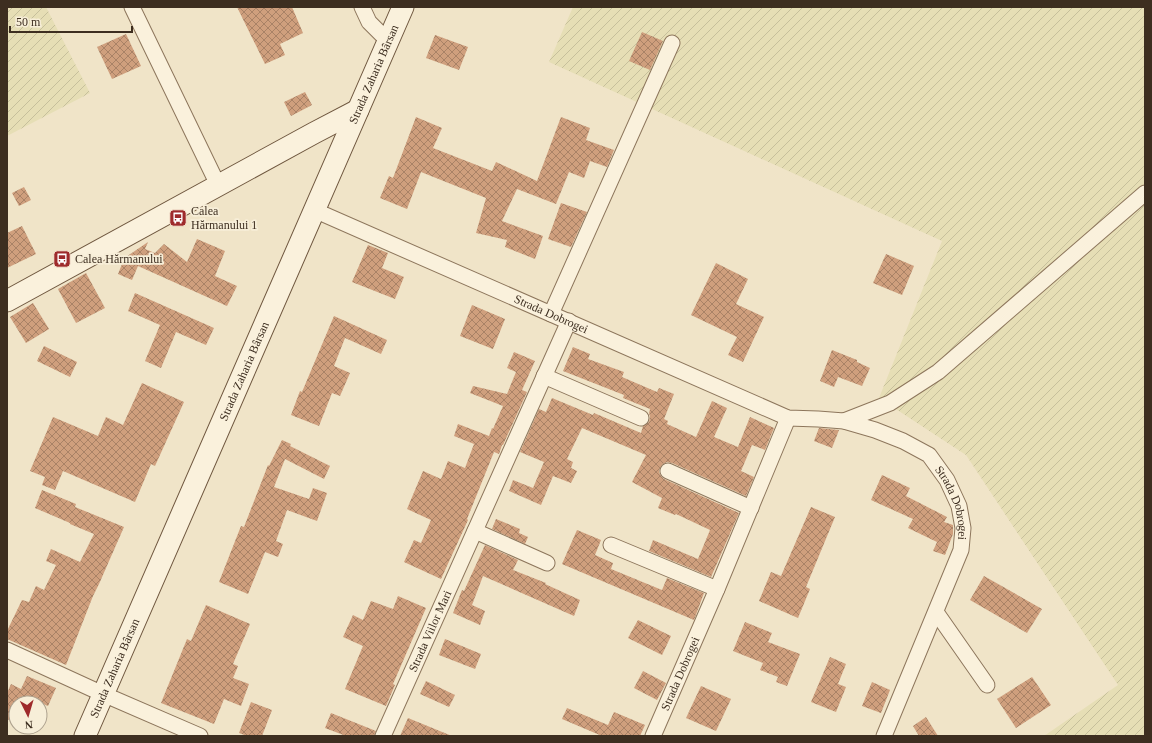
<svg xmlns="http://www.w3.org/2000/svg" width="1152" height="743" viewBox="0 0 1152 743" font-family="'Times New Roman',serif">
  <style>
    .farmland { fill: url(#farmland-furrows) }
    .building { fill: url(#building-cross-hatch) }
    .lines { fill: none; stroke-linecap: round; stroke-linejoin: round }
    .street-casing { stroke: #8d765c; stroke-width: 17 }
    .secondary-casing { stroke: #6f573f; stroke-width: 23 }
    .street { stroke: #faf1dc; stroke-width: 15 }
    .secondary { stroke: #faf1dc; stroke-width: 21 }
    .labels { text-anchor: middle; stroke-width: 3.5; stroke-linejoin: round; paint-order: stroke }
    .street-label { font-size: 12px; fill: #3d2e20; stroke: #f7eed8 }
    .poi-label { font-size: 12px; fill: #3d2e20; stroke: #f7eed8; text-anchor: start }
  </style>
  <defs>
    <pattern id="farmland-furrows" width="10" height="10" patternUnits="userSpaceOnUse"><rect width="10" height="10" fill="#e6deb5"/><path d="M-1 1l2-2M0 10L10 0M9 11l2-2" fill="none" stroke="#c6bf9b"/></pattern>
    <pattern id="building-cross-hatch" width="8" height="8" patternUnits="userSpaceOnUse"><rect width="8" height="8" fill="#cf9f7d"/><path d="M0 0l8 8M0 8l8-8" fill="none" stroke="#a98266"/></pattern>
  </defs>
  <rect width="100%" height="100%" fill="#f0e4c8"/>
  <g class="farmland">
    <polygon points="7,7 46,7 90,93 7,136"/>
    <polygon points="573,7 1145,7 1145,736 1044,736 1118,685 966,455 879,398 942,241 549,62"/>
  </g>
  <g class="building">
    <polygon points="237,7 292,7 303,33 280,44 285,55 265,64"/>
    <polygon points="642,32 663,41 650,70 629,61"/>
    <polygon points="126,34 141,66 112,79 97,47"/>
    <polygon points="435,35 468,47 459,70 426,58"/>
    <polygon points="305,92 312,105 291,116 284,102"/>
    <polygon points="416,117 442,128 433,148 492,171 496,162 537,181 561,117 590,128 586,140 614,150 607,167 590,161 584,178 569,172 556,204 517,189 502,221 543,236 535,259 505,247 507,240 476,233 486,198 421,172 407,209 380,198 389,176 393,178"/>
    <polygon points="24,187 31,200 19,206 12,193"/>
    <polygon points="561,203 587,212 571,247 548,239"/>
    <polygon points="22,226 36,254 7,268 7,233"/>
    <polygon points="197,239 225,251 215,276 237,286 227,306 138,266 132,280 118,274 124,259 123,259 148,242 145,249 155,253 164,244 187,262"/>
    <polygon points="368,245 388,253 382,268 404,277 395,299 352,282"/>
    <polygon points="886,254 914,266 902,295 873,283"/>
    <polygon points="716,263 748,279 736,304 764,317 743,362 728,355 737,337 691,315"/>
    <polygon points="86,273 105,308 76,323 58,289"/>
    <polygon points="135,293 214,328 206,345 176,332 161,368 145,361 160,325 128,311"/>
    <polygon points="33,303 49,329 26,343 10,317"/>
    <polygon points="472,305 505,319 493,349 460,336"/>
    <polygon points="334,316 387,340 381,354 345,338 334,366 350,373 340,396 332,393 319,426 291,415 300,391 302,392"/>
    <polygon points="44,346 77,362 70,377 37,361"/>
    <polygon points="573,347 590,354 588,359 624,372 622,377 657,392 659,388 674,394 664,419 668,421 667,424 696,437 712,401 727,408 714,437 738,447 750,417 774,428 765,450 752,445 741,471 754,477 746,496 672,463 667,462 663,464 660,468 659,472 661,476 664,479 739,513 711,577 649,551 653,540 698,559 710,530 676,514 675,515 658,508 662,498 632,482 646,455 582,428 567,459 573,462 571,468 577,471 571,483 553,476 541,505 509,491 513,480 533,488 544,462 520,452 539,409 546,412 552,398 593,415 594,413 641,433 643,426 649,422 650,417 649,413 650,409 623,398 624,395 563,371"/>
    <polygon points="832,350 857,360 857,362 870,368 862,386 838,377 834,387 820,381"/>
    <polygon points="514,352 535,361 522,390 527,392 503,445 502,445 499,454 494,452 467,519 468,520 441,579 404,562 414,540 421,543 431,520 407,509 423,471 441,479 448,461 465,468 474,444 454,436 458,424 489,436 492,428 493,429 503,406 470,393 473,386 507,394 516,372 507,368"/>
    <polygon points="142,383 184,402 155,466 151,464 135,502 63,471 55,490 42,485 45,477 30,471 53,417 98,436 106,417 123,425"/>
    <polygon points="819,428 839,430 832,448 814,441"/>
    <polygon points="282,440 291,444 290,446 330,466 324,479 285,459 274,487 309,499 313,488 327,493 317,521 287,510 276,541 283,544 278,557 265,552 248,594 219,582 241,526 244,527 268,465 269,466"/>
    <polygon points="882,475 910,488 906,496 947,517 944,522 953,525 953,534 945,555 933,551 937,542 908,528 913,519 871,500"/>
    <polygon points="42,490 76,504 75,507 124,527 99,584 93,596 66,665 7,639 7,631 22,600 29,602 36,586 44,590 56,565 46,561 51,549 80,562 94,534 70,524 70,523 35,508"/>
    <polygon points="811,507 835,517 806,587 810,589 798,618 759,601 771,572 781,576"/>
    <polygon points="496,519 520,529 519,533 528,537 525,544 492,529"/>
    <polygon points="577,530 601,540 595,555 613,563 611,569 662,590 667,578 704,593 694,620 562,564"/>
    <polygon points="485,545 518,560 513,570 546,583 545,584 580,600 574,616 483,576 472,605 485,611 480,625 453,613 462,590 464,591"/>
    <polygon points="984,576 1042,609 1027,633 970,600"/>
    <polygon points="398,596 426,608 393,684 395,685 386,706 345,689 363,646 343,637 353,615 363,620 371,601 393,609"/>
    <polygon points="206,605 250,624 233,664 238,666 233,678 249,684 241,706 224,699 214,724 161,703 187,639 191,641"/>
    <polygon points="638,620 671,636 662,655 628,638"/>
    <polygon points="745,622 772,633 768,642 800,654 787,686 776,682 778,677 760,670 763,663 733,651"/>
    <polygon points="445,639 481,654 475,669 439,655"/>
    <polygon points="830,657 846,664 838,684 846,687 836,712 811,702"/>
    <polygon points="643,671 666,683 657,700 634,688"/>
    <polygon points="27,676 56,688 48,706 41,703 40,705 40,703 16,703 16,723 7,719 7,693 11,684 21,689"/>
    <polygon points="1032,677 1051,705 1016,728 997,699"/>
    <polygon points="426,681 455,695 449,707 420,694"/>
    <polygon points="872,682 890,690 881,713 862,706"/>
    <polygon points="701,686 731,699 716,731 686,718"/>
    <polygon points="251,702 272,710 262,736 247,736 239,733"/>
    <polygon points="567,708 608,725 614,712 645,725 640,736 602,736 562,719"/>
    <polygon points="331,713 376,731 374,736 346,736 325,728"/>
    <polygon points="926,717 938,736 919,736 913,726"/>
    <polygon points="408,718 452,736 400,736"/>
  </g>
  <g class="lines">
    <defs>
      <g id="street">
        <polyline points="132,7 218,185"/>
        <polyline points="362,7 369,22 388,41"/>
        <path id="s1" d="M 314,210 L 788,418 L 818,419 L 844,421 L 875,430 L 903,441 L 929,455 L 947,480 L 959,506 L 963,528 L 961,550 L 884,736"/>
        <polyline points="551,314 672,43"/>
        <polyline points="544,376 641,418"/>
        <polyline points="844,421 890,403 938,372 1145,193"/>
        <polyline points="668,471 751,508"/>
        <polyline points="475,531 547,563"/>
        <polyline points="611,545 717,589"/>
        <polyline points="936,612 987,685"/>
        <polyline points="7,650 103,694 200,736"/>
        <path id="s2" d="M 383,736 L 569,321"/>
        <path id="s3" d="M 653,736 L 717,589 L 788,418"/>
      </g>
      <g id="secondary">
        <polyline points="7,301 314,133 358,110"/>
        <path id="s4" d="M 85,736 L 403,7"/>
      </g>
    </defs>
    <use href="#street" class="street-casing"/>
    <use href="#secondary" class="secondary-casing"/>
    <use href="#street" class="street"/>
    <use href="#secondary" class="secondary"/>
  </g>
  <defs>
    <symbol id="bus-square" viewBox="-11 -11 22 22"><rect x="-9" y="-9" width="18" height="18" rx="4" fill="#9e2a2b" stroke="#f7eed8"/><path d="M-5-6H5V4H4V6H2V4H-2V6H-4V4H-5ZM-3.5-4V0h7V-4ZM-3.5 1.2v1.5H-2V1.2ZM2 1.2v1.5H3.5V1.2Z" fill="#fff"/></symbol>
  </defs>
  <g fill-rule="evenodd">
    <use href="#bus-square" x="168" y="208" width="20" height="20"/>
    <use href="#bus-square" x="52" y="249" width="20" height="20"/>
  </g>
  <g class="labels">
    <g class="street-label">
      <text dy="4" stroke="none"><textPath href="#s4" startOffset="722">Strada Zaharia Bârsan</textPath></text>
      <text dy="4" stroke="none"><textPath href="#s1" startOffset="259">Strada Dobrogei</textPath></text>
      <text dy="4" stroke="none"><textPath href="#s4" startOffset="398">Strada Zaharia Bârsan</textPath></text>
      <text dy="4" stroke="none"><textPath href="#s1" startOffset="720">Strada Dobrogei</textPath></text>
      <text dy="4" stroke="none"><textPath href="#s2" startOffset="115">Strada Viilor Mari</textPath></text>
      <text dy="4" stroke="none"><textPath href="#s4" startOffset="74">Strada Zaharia Bârsan</textPath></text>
      <text dy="4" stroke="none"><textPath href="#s3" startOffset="68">Strada Dobrogei</textPath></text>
    </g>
    <g class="poi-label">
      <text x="191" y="215">Calea<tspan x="191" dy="14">Hărmanului 1</tspan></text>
      <text x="75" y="263">Calea Hărmanului</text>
    </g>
  </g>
  <rect width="1152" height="743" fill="none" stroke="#3d2e20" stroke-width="16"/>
  <g transform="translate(28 715) rotate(175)"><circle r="19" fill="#f7eed8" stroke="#ada18e"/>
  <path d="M0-3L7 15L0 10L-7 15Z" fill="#9e2a2b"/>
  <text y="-6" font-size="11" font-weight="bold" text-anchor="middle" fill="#3d2e20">N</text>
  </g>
  <path d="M10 26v6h122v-6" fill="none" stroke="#3d2e20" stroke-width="2"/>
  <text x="16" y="26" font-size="12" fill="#3d2e20" stroke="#f7eed8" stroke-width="3" paint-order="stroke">50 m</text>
</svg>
